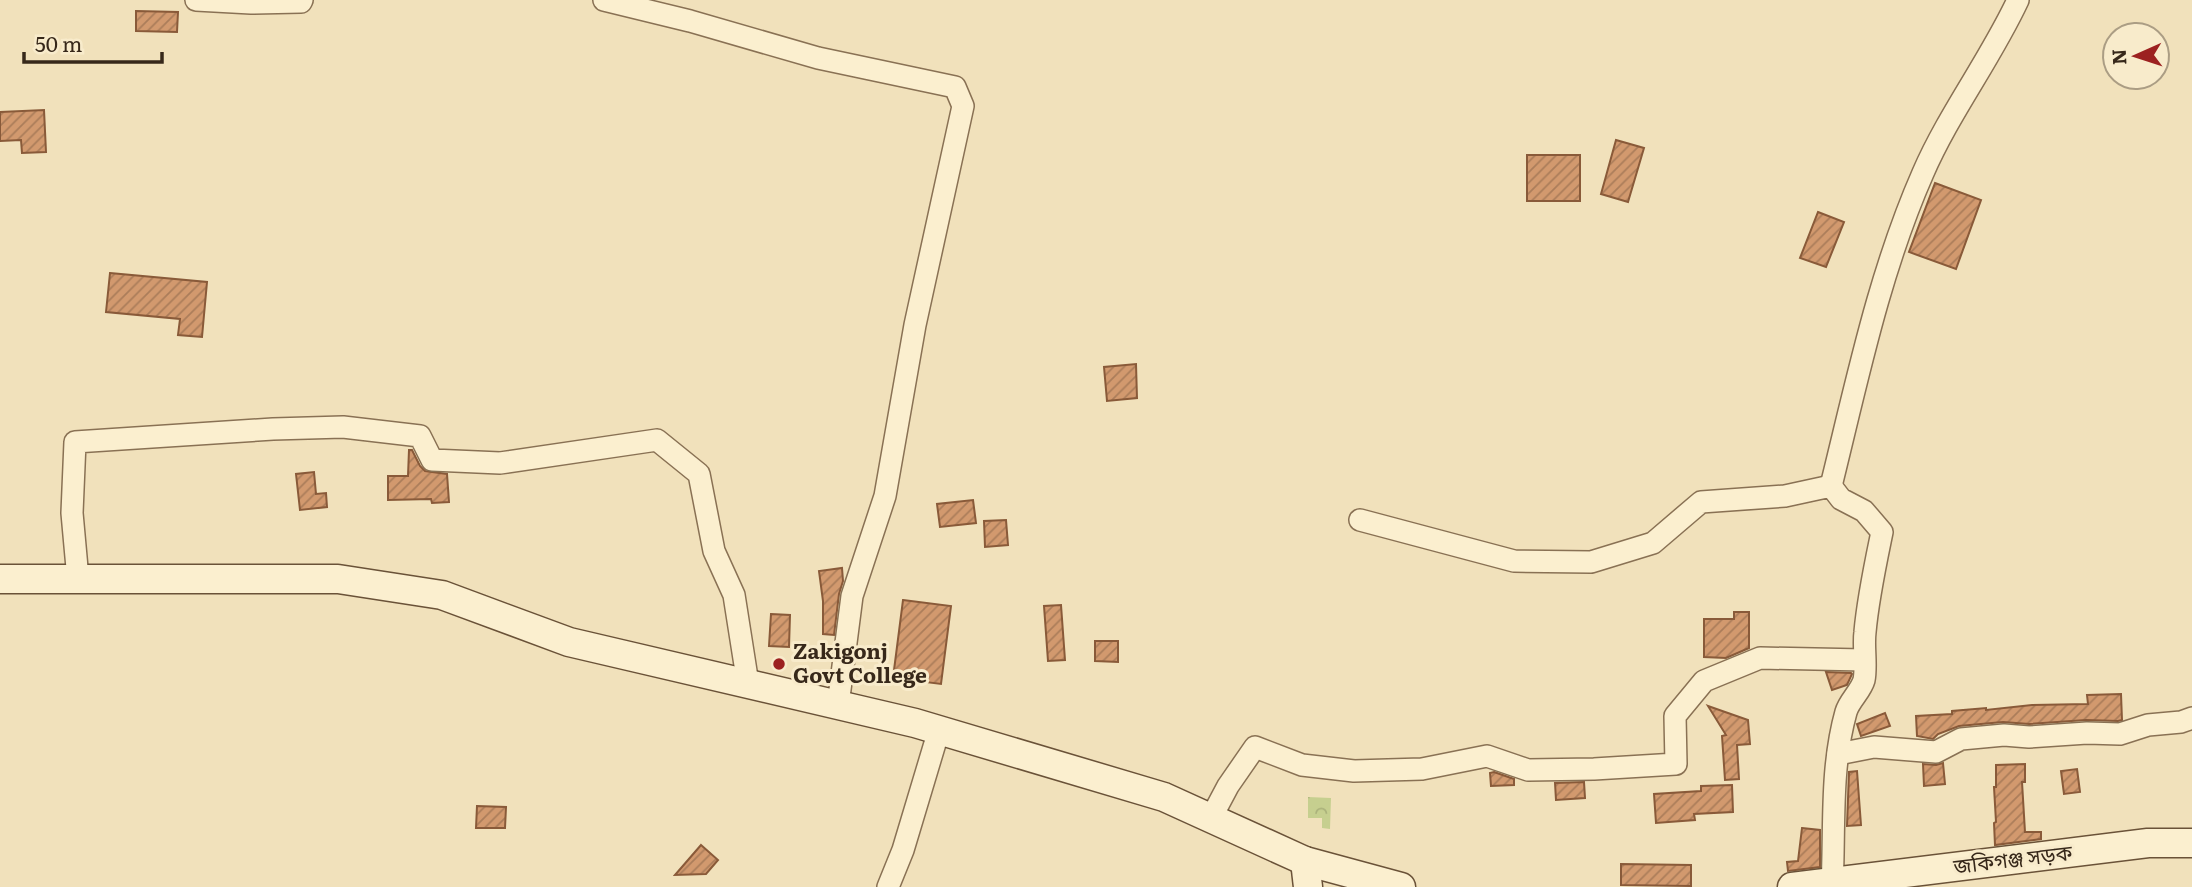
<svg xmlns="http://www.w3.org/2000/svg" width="2192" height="887" viewBox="0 0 2192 887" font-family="Literata,'Noto Sans Bengali',serif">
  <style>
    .park { fill: url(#park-crowns) }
    .building { fill: url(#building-hatch); stroke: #895a39; stroke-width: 2 }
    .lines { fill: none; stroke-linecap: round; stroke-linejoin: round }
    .street-casing { stroke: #897154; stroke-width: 24 }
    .secondary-casing { stroke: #6a5238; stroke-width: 31 }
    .street { stroke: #fbefcf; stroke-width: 21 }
    .secondary { stroke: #fbefcf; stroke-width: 28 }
    .poi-dot { fill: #9c2120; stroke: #f8ebcb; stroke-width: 2.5 }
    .labels { text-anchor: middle; stroke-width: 6; stroke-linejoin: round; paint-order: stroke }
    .poi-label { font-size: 21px; font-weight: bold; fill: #37281a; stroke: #f8ebcb; text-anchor: start }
    .street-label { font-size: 21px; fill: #37281a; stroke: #f8ebcb }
  </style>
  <defs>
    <pattern id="park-crowns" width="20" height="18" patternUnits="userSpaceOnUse" patternTransform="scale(1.75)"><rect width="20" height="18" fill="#c6cf8f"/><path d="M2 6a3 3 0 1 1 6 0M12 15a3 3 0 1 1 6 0" fill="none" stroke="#abb27b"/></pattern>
    <pattern id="building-hatch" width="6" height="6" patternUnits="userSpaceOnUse" patternTransform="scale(1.75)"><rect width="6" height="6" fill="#d2996e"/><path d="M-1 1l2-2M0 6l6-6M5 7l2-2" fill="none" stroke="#ab7d5a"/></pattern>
  </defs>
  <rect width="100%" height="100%" fill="#f1e1bb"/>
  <polygon class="park" points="1308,797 1331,798 1330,829 1322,828 1322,818 1308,818"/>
  <g class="building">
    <polygon points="136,11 178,12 177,32 136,31"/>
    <polygon points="44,110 46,152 22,153 21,140 0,141 0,112"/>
    <polygon points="1616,140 1644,148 1628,202 1601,194"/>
    <rect x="1527" y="155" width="53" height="46"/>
    <polygon points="1935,183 1981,200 1956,269 1909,252"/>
    <polygon points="1818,212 1844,222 1826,267 1800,258"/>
    <polygon points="110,273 207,282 202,337 178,335 180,319 106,312"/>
    <polygon points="1136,364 1137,398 1107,401 1104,367"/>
    <polygon points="409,450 412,450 420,466 425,471 447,474 449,502 432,503 431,499 388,500 388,476 408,476"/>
    <polygon points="314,472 316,494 326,493 327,507 300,510 296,474"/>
    <polygon points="973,500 976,523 940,527 937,504"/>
    <polygon points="1006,520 1008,545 985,547 984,521"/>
    <polygon points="842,568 843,581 839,594 834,635 823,634 823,601 819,571"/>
    <polygon points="903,600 951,606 941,684 893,678"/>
    <polygon points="1061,605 1065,660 1048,661 1044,606"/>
    <polygon points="1734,612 1749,612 1749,648 1726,658 1704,657 1704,619 1734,619"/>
    <polygon points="771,614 790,615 789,647 769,646"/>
    <polygon points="1095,641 1118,641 1118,662 1095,661"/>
    <polygon points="1826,672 1851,673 1852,674 1847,685 1832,690"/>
    <polygon points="2121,694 2122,720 2118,721 2086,720 2029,724 2003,722 1959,726 1938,734 1933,739 1917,736 1916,716 1952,714 1952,711 1986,708 1986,710 2032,705 2088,704 2087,695"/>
    <polygon points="1708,706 1748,720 1750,744 1737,745 1739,779 1725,780 1722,736 1726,735"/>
    <polygon points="1885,713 1890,726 1861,736 1857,724"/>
    <polygon points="1943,763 1945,784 1924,786 1923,764 1936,765"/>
    <polygon points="2025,764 2025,782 2022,782 2025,832 2041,832 2041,839 1995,845 1994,823 1996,822 1994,787 1996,787 1996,765"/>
    <polygon points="2077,769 2080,792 2064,794 2061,771"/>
    <polygon points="1857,771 1861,825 1847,826 1849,772"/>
    <polygon points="1494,772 1514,779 1514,785 1491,786 1490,773"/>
    <polygon points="1584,782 1585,798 1556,800 1555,783"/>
    <polygon points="1732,785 1733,812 1694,814 1695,820 1656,823 1654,794 1701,791 1701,786"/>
    <polygon points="477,806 506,807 505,828 476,828"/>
    <polygon points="1802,828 1820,830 1820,867 1788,871 1787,862 1798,861"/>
    <polygon points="701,845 718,860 706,874 675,875"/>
    <polygon points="1621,864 1691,865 1691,886 1621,885"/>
  </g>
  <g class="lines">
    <defs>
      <g id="street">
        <polyline points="196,0 251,3 301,2 302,0"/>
        <polyline points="604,0 690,21 818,58 955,87 963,106 915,325 885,496 852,596 838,705"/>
        <path d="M 1831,486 C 1857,381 1879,273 1923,173 C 1949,113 1990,60 2018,0"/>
        <path d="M 1360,520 L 1514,561 L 1591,562 L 1653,543 L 1701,502 L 1785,496 L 1831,486 L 1841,499 L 1864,511 L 1882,532 C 1875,566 1868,598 1865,632 C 1863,647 1867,665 1864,680 C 1861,691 1849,701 1846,712 C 1830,769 1835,829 1832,887"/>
        <polyline points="78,579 72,513 75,442 273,429 343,427 420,436 432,460 500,463 657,440 699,474 714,551 734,595 748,684"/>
        <polyline points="1838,754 1874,747 1936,752 1961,739 2004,735 2029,737 2087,733 2120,734 2148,725 2181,722 2192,718"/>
        <polyline points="1211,818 1228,786 1255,747 1302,765 1354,771 1422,769 1487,756 1528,770 1594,769 1676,764 1675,716 1704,681 1760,658 1864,660"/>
        <polyline points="888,887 903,850 939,730"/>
      </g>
      <g id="secondary">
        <polyline points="0,579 338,579 442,595 569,642 915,723 1164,797 1305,861 1401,887"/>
        <polyline points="1305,861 1308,887"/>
        <polyline points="1792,887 2148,843 2192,843"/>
      </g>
    </defs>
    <use href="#street" class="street-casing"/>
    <use href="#secondary" class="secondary-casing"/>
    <use href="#street" class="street"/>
    <use href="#secondary" class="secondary"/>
  </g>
  <circle class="poi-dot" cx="779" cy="664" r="7"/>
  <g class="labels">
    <g class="poi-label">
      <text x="793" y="659">Zakigonj<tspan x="793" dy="24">Govt College</tspan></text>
    </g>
    <g class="street-label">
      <text transform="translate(2013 860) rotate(-7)" y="7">জকিগঞ্জ সড়ক</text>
    </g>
  </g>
  <g transform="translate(2136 56) rotate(267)"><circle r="33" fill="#f8ebcb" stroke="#ab9d84" stroke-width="2"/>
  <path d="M0-5L12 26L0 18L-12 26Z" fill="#9c2120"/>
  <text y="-10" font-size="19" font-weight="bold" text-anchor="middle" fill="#37281a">N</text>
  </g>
  <path d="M24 52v10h138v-10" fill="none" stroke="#37281a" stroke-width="3.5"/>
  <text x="35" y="52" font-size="21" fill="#37281a" stroke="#f8ebcb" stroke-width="5" paint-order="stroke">50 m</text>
</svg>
